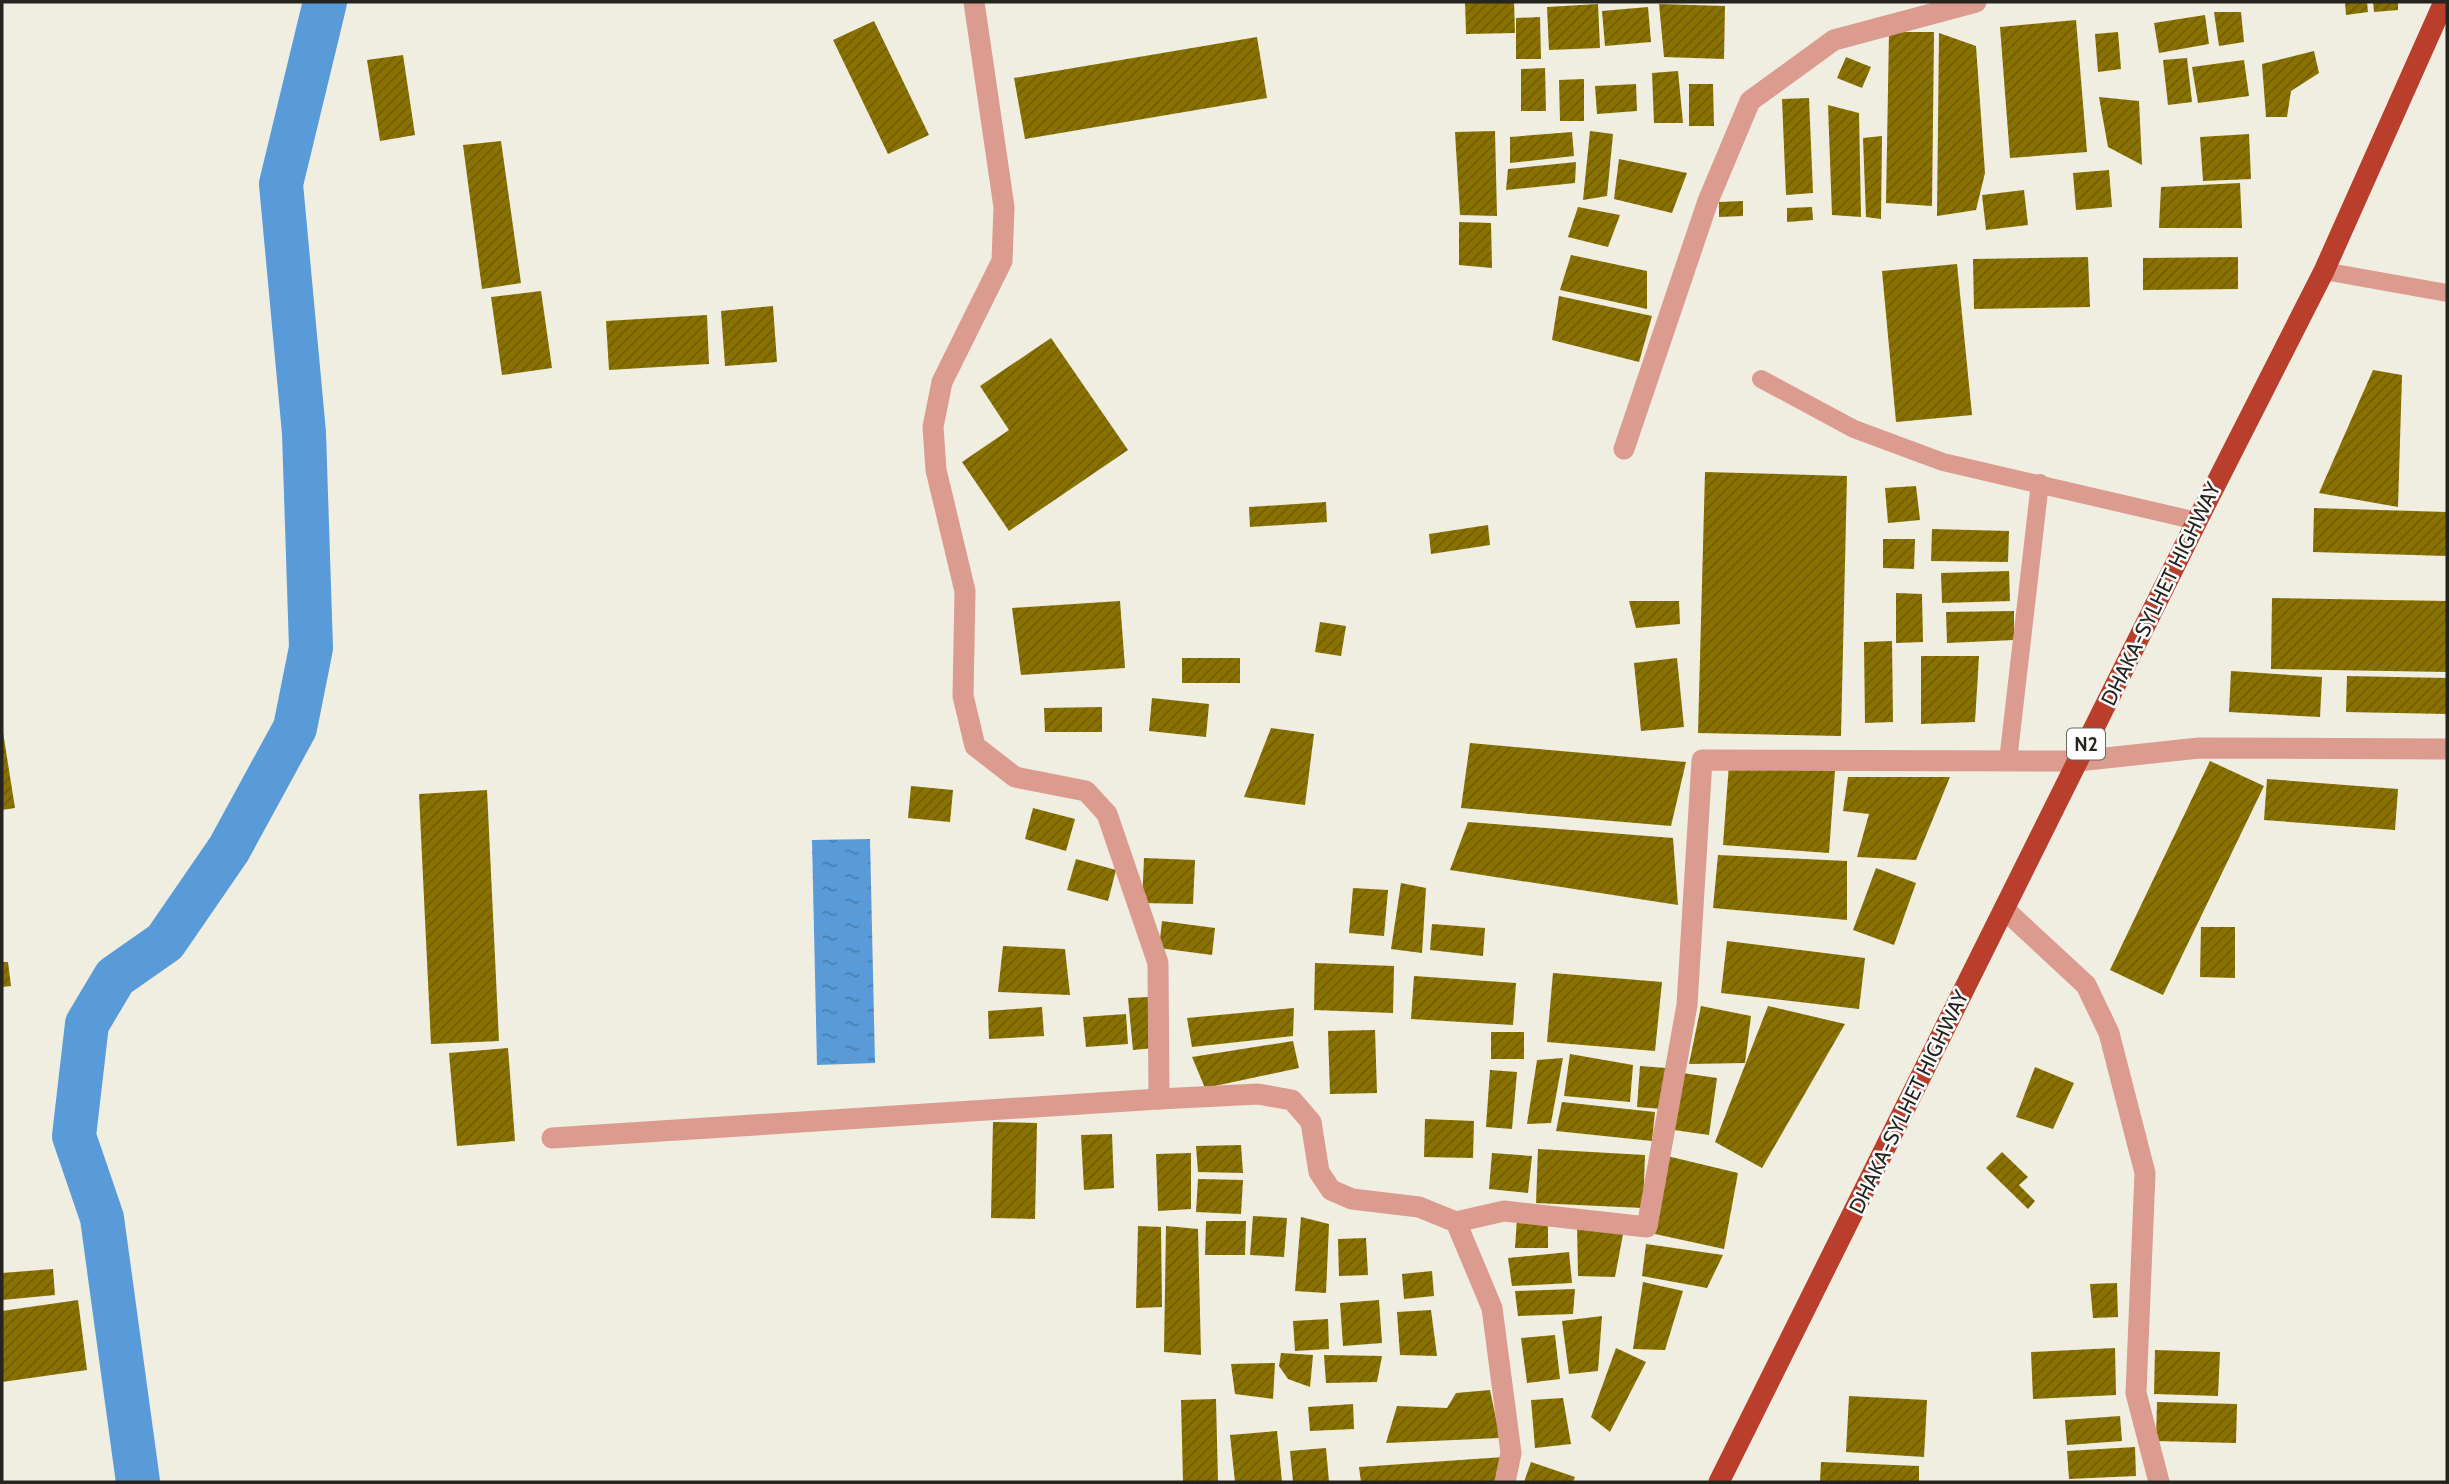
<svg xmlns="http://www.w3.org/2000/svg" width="2449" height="1484" viewBox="0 0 2449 1484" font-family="Cabin,sans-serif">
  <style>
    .water { fill: url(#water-ripples) }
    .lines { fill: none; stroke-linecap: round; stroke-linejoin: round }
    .canal { stroke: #599bd9; stroke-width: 44 }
    .building { fill: url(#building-hatch) }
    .service { stroke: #db9b8f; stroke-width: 18 }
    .minor { stroke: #db9b8f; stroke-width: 21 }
    .trunk { stroke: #ba3e2c; stroke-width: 21 }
    .labels { text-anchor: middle; stroke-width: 5; stroke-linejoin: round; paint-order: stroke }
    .shield { fill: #fff; stroke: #666662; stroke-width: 2 }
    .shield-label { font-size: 19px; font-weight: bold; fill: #25241f }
    .street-label { font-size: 21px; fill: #25241f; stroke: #fff }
  </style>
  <defs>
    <pattern id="water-ripples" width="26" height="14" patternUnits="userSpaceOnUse" patternTransform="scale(1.75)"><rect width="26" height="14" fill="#599bd9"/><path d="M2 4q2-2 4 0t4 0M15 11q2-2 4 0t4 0" fill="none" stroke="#497eaf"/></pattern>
    <pattern id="building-hatch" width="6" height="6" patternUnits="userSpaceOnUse" patternTransform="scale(1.75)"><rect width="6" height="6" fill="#8a7200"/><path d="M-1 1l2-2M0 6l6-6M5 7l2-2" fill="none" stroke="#715d02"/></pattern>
  </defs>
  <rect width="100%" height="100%" fill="#f0ede1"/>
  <polygon class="water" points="870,839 875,1063 817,1065 812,840"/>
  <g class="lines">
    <polyline class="canal" points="138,1482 102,1218 74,1136 87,1024 115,977 165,942 229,849 295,728 311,648 304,433 281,184 325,2"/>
  </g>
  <g class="building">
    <polygon points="1465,2 1514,2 1515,33 1466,34"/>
    <polygon points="2345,2 2367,2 2368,12 2346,15"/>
    <polygon points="2373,2 2398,2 2398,10 2374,12"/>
    <polygon points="1598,4 1600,48 1549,50 1547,7"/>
    <polygon points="1659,4 1725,6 1724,59 1664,57"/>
    <polygon points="1648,7 1651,42 1605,46 1602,11"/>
    <polygon points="2214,12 2241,12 2244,42 2219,46"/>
    <polygon points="2205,15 2209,44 2159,53 2154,23"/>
    <polygon points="1540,17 1541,59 1516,59 1516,18"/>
    <polygon points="2076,20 2087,152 2010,158 2000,27"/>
    <polygon points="874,21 929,135 888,154 833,40"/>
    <polygon points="1889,32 1934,32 1932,206 1886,203"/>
    <polygon points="2118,32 2121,69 2098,72 2095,34"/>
    <polygon points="1939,33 1976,46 1985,173 1976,210 1937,216"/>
    <polygon points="1257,37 1267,98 1025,139 1014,78"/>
    <polygon points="2314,51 2319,73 2291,91 2287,117 2266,117 2262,64"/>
    <polygon points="403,55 415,135 380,141 367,60"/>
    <polygon points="1846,57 1871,67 1862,88 1837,78"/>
    <polygon points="2187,58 2192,102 2168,105 2163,60"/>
    <polygon points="2244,60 2249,96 2198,103 2192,67"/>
    <polygon points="1545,68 1546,111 1521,111 1521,69"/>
    <polygon points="1678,71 1683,123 1654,123 1652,73"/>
    <polygon points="1584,79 1584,121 1560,121 1559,80"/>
    <polygon points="1636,84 1637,111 1597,114 1595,86"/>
    <polygon points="1689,84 1713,84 1714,126 1689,126"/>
    <polygon points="2099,97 2139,101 2142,165 2108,147"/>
    <polygon points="1809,98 1813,193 1786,195 1782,99"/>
    <polygon points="1828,105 1859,113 1861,217 1832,215"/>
    <polygon points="1495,131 1497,216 1460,215 1455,132"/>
    <polygon points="1590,131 1613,134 1607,196 1583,200"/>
    <polygon points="1572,132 1574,156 1510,163 1510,137"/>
    <polygon points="2249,134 2251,179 2203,181 2200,137"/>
    <polygon points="1882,136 1881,219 1866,217 1863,138"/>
    <polygon points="501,141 521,283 482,289 463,145"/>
    <polygon points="1619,159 1687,173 1672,213 1614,199"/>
    <polygon points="1576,162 1575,183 1506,190 1508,169"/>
    <polygon points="2109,170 2112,207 2076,210 2073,173"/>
    <polygon points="2240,183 2242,228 2159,228 2161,187"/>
    <polygon points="2024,190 2028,225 1986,230 1982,195"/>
    <polygon points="1743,201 1743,216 1719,217 1719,202"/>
    <polygon points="1578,207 1620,215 1608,247 1568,237"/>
    <polygon points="1812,207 1813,220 1787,222 1787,208"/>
    <polygon points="1459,222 1491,223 1492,268 1459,265"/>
    <polygon points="1571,255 1647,271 1647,309 1560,290"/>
    <polygon points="2088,257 2090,307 1974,309 1973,259"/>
    <polygon points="2238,257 2238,289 2143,290 2143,258"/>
    <polygon points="1957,264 1972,415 1896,422 1882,271"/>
    <polygon points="541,291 552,368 502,375 491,297"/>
    <polygon points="1559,296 1652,316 1639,362 1552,340"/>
    <polygon points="773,306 777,362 725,366 721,311"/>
    <polygon points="707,315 709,364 609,370 606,321"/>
    <polygon points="1051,338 1128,450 1009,531 962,462 1009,430 980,386"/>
    <polygon points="2373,370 2402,375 2398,507 2319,493"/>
    <polygon points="1705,472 1847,476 1841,736 1698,733"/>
    <polygon points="1916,486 1920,520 1888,523 1885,488"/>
    <polygon points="1326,502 1327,522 1250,527 1249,507"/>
    <polygon points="2314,508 2447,512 2447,556 2313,552"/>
    <polygon points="1488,525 1490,545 1431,554 1429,534"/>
    <polygon points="1932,529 2009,531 2008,562 1931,561"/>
    <polygon points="1883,539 1915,539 1914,569 1883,568"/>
    <polygon points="2009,571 2010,601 1942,603 1941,573"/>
    <polygon points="1896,593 1922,594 1923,642 1896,643"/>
    <polygon points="2272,598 2447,601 2447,672 2271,669"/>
    <polygon points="1120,601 1125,668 1021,675 1012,608"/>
    <polygon points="1629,601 1679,601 1680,624 1636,628"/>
    <polygon points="2014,611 2014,640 1947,643 1946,612"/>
    <polygon points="1320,622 1346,626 1341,656 1315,652"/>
    <polygon points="1892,641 1893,722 1865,723 1864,642"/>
    <polygon points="1921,656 1979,656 1975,722 1921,724"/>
    <rect x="1182" y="658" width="58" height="25"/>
    <polygon points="1677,658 1684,727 1641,731 1634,663"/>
    <polygon points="2231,671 2322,677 2320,717 2229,712"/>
    <polygon points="2347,676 2447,678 2447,714 2346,712"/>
    <polygon points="1152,698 1209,704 1206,737 1149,731"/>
    <polygon points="1102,707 1102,732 1045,732 1044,708"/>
    <polygon points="2,726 15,808 2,810"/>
    <polygon points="1271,728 1314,734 1305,805 1244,797"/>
    <polygon points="1470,743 1686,762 1671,826 1461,808"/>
    <polygon points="2210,761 2264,786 2163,995 2110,970"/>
    <polygon points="1729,764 1835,771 1829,853 1723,845"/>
    <polygon points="1848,777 1950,777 1916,860 1857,857 1869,814 1843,811"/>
    <polygon points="2267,779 2398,789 2395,830 2264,820"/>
    <polygon points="911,786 953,790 950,822 908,818"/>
    <polygon points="487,790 499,1041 431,1044 419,794"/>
    <polygon points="1033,808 1075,819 1066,851 1025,839"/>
    <polygon points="1468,822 1673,838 1678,905 1450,870"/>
    <polygon points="1718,855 1847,861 1847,920 1713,908"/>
    <polygon points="1144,858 1195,860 1193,904 1142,903"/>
    <polygon points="1076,859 1116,870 1108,901 1067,890"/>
    <polygon points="1876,868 1916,883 1894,945 1853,930"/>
    <polygon points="1401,883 1426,888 1422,953 1391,949"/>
    <polygon points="1353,888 1388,890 1384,936 1349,933"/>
    <polygon points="1162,921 1215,928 1212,955 1159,948"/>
    <polygon points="1432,924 1485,928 1483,956 1430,950"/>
    <polygon points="2201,927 2235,927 2235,978 2200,977"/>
    <polygon points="1727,941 1865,958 1859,1009 1721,993"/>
    <polygon points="1003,946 1065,949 1070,995 998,992"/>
    <polygon points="2,962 8,962 11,986 2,987"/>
    <polygon points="1315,963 1394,966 1393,1013 1314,1010"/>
    <polygon points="1553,973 1662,982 1655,1051 1547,1042"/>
    <polygon points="1414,976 1516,983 1513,1025 1411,1019"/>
    <polygon points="1149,997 1154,1048 1133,1050 1128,998"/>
    <polygon points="1701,1006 1751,1016 1745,1063 1689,1064"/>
    <polygon points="1768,1006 1845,1024 1762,1168 1715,1142"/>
    <polygon points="1042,1007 1044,1036 989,1039 988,1011"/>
    <polygon points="1294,1008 1293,1036 1192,1047 1187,1018"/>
    <polygon points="1126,1014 1128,1044 1086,1047 1083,1017"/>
    <polygon points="1375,1030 1377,1093 1330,1094 1328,1031"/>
    <rect x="1491" y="1032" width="33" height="27"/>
    <polygon points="1293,1041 1299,1068 1205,1088 1192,1057"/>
    <polygon points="508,1048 515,1141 457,1146 449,1053"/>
    <polygon points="1570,1054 1633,1065 1630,1102 1564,1096"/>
    <polygon points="1563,1058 1551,1123 1527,1124 1537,1060"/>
    <polygon points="1640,1066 1666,1068 1663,1109 1637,1107"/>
    <polygon points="2035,1067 2074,1083 2053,1129 2016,1117"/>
    <polygon points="1490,1070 1517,1072 1512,1129 1486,1127"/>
    <polygon points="1682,1073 1717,1078 1709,1135 1674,1130"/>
    <polygon points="1562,1102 1655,1112 1652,1141 1556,1131"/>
    <polygon points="1425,1119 1474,1121 1473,1158 1424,1157"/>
    <polygon points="993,1122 1037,1123 1035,1219 991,1218"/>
    <polygon points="1112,1134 1114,1188 1084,1190 1081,1135"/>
    <polygon points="1241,1145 1243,1173 1198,1172 1196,1146"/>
    <polygon points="1538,1149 1645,1155 1643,1208 1536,1203"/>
    <polygon points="2002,1152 2028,1177 2019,1185 2035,1201 2028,1209 1986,1168"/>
    <polygon points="1191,1153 1191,1209 1158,1211 1156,1154"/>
    <polygon points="1492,1153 1532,1156 1528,1193 1489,1189"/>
    <polygon points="1667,1156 1738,1173 1724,1249 1655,1234"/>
    <polygon points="1198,1179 1243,1180 1241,1214 1196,1212"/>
    <polygon points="1253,1216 1287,1218 1284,1257 1250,1255"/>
    <polygon points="1301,1217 1329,1224 1326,1293 1295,1291"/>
    <polygon points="1517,1218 1548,1219 1548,1248 1515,1248"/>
    <polygon points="1206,1221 1246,1221 1245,1255 1205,1255"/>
    <polygon points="1577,1223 1624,1229 1615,1277 1578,1276"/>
    <polygon points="1138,1226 1161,1227 1162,1307 1136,1308"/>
    <polygon points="1166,1226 1198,1229 1201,1355 1164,1352"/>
    <polygon points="1366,1238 1368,1275 1339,1276 1338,1239"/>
    <polygon points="1646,1244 1723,1255 1707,1288 1642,1276"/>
    <polygon points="1569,1252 1572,1283 1512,1286 1508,1258"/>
    <polygon points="53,1269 55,1295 2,1300 2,1273"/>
    <polygon points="1432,1271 1434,1296 1404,1299 1402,1274"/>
    <polygon points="1643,1282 1683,1291 1665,1350 1633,1349"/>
    <polygon points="2117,1283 2118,1317 2093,1318 2090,1284"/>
    <polygon points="1575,1289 1573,1314 1518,1316 1515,1291"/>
    <polygon points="78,1300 87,1370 2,1382 2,1311"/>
    <polygon points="1379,1300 1382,1343 1343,1346 1340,1303"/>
    <polygon points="1431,1310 1437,1356 1400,1355 1397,1312"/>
    <polygon points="1602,1316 1598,1371 1569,1374 1562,1321"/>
    <polygon points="1328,1319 1329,1349 1295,1351 1293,1321"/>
    <polygon points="1555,1335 1560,1379 1527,1383 1521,1338"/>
    <polygon points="1616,1348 1646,1362 1610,1432 1591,1417"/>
    <polygon points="2115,1348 2116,1395 2033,1399 2031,1352"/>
    <polygon points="2155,1350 2220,1352 2218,1396 2154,1394"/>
    <polygon points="1281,1353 1313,1355 1310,1387 1288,1379 1279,1366"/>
    <polygon points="1324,1355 1382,1356 1377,1382 1326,1383"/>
    <polygon points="1275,1363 1273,1399 1235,1394 1231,1364"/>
    <polygon points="1490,1390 1500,1438 1386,1443 1397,1406 1447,1408 1456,1393"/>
    <polygon points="1849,1396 1927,1400 1924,1457 1846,1452"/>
    <polygon points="1563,1398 1571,1444 1535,1448 1531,1400"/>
    <polygon points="1216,1399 1218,1482 1183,1482 1181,1400"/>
    <polygon points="2157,1402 2237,1404 2236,1443 2156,1441"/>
    <polygon points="1353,1404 1354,1429 1310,1431 1308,1407"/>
    <polygon points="2120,1416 2122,1441 2067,1445 2065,1420"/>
    <polygon points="1277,1431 1282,1482 1235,1482 1230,1435"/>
    <polygon points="2135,1447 2136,1476 2069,1479 2067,1451"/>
    <polygon points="1326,1448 1329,1482 1293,1482 1290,1451"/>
    <polygon points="1504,1457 1494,1482 1361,1482 1359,1467"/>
    <polygon points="1531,1462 1575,1477 1573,1482 1524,1482"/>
    <polygon points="1821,1462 1919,1466 1919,1482 1820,1482"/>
  </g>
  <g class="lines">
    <g class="service">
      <polyline points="2324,271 2447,293"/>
      <polyline points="1761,379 1854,429 1943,462 2197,521"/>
      <polyline points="2008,761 2040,483"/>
    </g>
    <g class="minor">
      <polyline points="974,2 1004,207 1002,261 942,382 933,427 936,470 965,591 963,696 975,746 1015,777 1086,791 1107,814 1158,963 1159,1099 1258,1094 1292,1100 1311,1122 1319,1172 1331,1190 1352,1199 1419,1207 1456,1222 1492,1308 1511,1453 1505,1482"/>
      <polyline points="1624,449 1708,201 1750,101 1834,40 1976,2"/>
      <polyline points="2004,909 2086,985 2109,1033 2145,1173 2136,1393 2159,1482"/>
      <polyline points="552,1138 1159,1099"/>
      <polyline points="1456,1222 1504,1211 1647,1227 1687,1005 1702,760 2078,761 2199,748 2447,749"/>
    </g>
    <polyline class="trunk" points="1719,1482 2197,521 2324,271 2444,2"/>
  </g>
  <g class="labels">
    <rect class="shield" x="2067" y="728.5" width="38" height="31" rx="5"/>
    <g class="shield-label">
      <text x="2086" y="751">N2</text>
    </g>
    <g class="street-label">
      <text transform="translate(2161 594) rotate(-64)" y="7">DHAKA-SYLHET HIGHWAY</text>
      <text transform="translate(1909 1102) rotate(-64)" y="7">DHAKA-SYLHET HIGHWAY</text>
    </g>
  </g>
  <rect width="2449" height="1484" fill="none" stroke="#25241f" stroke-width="7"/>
</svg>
